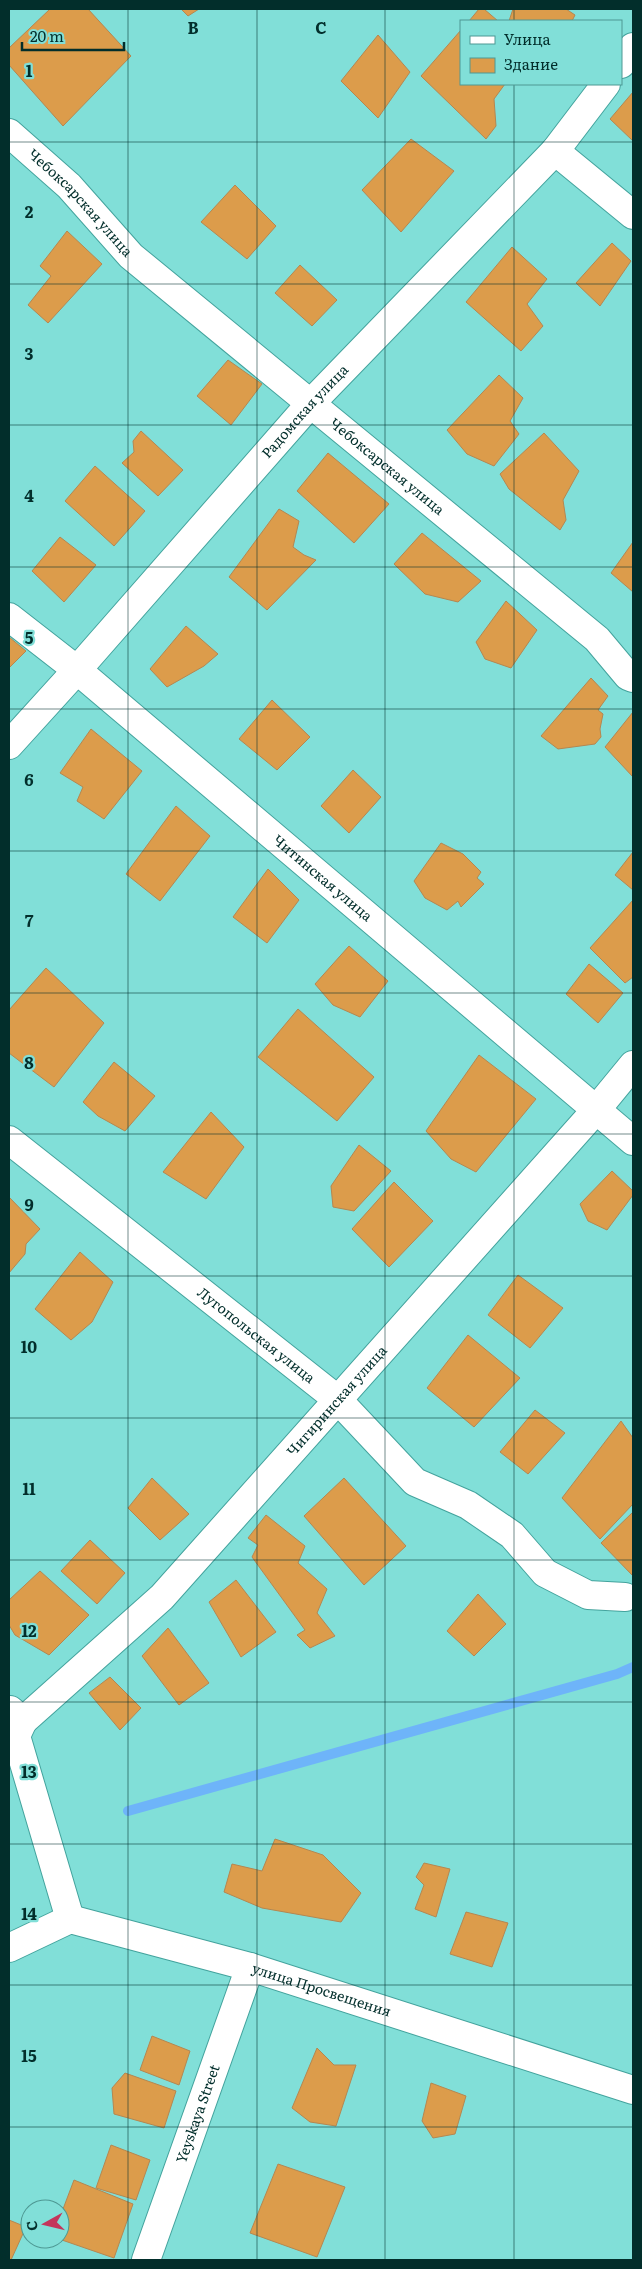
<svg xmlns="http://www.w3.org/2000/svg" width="642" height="2269" viewBox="0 0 642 2269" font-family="Literata,serif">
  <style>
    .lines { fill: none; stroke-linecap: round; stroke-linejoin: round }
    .stream { stroke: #6eb4f9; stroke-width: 10 }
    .building { fill: #dc9c4b; stroke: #b48751 }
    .street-casing { stroke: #43a39d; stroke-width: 30 }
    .street { stroke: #fff; stroke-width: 28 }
    .grid { fill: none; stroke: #022e2b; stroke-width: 1; stroke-opacity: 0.55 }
    .labels { text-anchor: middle; stroke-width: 4.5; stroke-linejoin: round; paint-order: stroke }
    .street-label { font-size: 14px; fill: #022e2b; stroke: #81dfd8 }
    .grid-label { font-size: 16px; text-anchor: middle; font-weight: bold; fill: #022e2b; stroke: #81dfd8; stroke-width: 4.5; stroke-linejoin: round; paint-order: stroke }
  </style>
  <rect width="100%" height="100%" fill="#81dfd8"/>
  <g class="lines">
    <polyline class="stream" points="128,1811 617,1674 633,1667"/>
  </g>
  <g class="building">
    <polygon points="50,9 88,9 131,56 63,126 9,65 9,48"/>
    <polygon points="181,9 199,9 188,16"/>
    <polygon points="479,9 484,9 498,21 469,21"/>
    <polygon points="513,9 566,9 575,15 572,21 509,21"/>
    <polygon points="461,30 461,84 505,84 494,99 496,126 486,139 421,76"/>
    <polygon points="378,35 410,72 378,118 341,81"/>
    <polygon points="633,92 633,141 610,119"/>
    <polygon points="411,139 454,171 401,232 362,190"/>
    <polygon points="235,185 276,226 247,259 201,222"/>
    <polygon points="67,231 102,264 48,323 28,305 51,276 40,266"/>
    <polygon points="612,243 631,261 600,306 576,283"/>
    <polygon points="512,247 547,279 527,304 543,326 521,351 466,302"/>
    <polygon points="300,265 337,300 312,326 275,293"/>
    <polygon points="228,360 262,384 231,425 197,396"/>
    <polygon points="499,375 523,398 510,421 519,434 494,466 467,454 447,430"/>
    <polygon points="141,431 183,470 158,496 122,463 134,452 133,441"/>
    <polygon points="544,433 579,471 563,500 566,520 560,530 509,489 500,474"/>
    <polygon points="328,453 389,504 354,543 297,491"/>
    <polygon points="95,466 145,511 114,546 65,501"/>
    <polygon points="279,509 299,521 293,547 304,555 316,560 267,610 229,577"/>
    <polygon points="422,533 481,581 458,602 425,594 394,564"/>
    <polygon points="60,537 96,565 64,602 32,571"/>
    <polygon points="633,542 633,592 611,573"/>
    <polygon points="506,601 537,630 511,668 485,659 476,642"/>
    <polygon points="186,626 218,654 204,666 167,687 150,669"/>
    <polygon points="9,637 26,651 9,668"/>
    <polygon points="591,678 608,696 598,710 603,714 600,729 601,737 595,744 558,749 541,736"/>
    <polygon points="272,700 310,737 277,770 239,739"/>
    <polygon points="633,712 633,777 605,747"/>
    <polygon points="91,729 142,771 104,819 77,801 83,787 60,773"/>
    <polygon points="353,770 381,797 349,833 321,806"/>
    <polygon points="176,806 210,836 160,901 126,874"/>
    <polygon points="441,843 463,854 481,872 477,878 484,884 461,907 458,901 447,910 425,898 414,881"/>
    <polygon points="633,852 633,890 615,875"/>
    <polygon points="268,869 299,900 267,943 233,917"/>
    <polygon points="633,900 633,977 625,983 590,948"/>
    <polygon points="349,946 388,981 360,1017 333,1005 315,984"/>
    <polygon points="589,964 623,993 598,1023 566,994"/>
    <polygon points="46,968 104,1023 54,1087 9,1053 9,1010"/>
    <polygon points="298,1009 374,1077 337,1121 258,1057"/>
    <polygon points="479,1055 536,1099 476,1172 451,1159 426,1131"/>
    <polygon points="114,1062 155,1096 125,1131 98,1116 83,1102"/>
    <polygon points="211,1112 244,1147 206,1199 163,1172"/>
    <polygon points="359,1145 391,1171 354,1211 333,1207 331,1186"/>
    <polygon points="612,1171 633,1191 633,1195 607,1230 588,1221 580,1204"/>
    <polygon points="394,1182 433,1221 389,1267 352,1229"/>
    <polygon points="9,1197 40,1229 26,1244 25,1254 9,1273"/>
    <polygon points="80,1252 113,1282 92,1322 71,1340 35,1309"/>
    <polygon points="518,1275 563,1308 530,1348 488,1315"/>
    <polygon points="468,1335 520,1378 474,1427 427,1388"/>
    <polygon points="535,1410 565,1433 528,1474 500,1452"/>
    <polygon points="621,1421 633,1438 633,1504 600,1539 562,1498"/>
    <polygon points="152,1478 189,1514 160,1540 128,1508"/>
    <polygon points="344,1478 406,1546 364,1585 304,1516"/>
    <polygon points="633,1512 633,1576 601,1543"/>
    <polygon points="266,1515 305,1546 298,1563 327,1589 317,1613 335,1636 310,1648 297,1635 305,1630 252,1557 258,1545 248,1538"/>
    <polygon points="90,1540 125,1573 97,1604 61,1571"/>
    <polygon points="40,1571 89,1615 49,1655 15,1635 9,1625 9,1600"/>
    <polygon points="236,1580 276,1632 241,1657 209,1602"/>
    <polygon points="478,1594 506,1624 474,1656 447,1631"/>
    <polygon points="168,1628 209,1683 179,1705 142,1656"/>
    <polygon points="110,1677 141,1708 120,1730 89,1693"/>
    <polygon points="275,1839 323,1855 361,1893 341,1922 262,1908 224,1892 232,1864 262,1871"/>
    <polygon points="424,1863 450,1869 436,1917 415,1909 424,1885 416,1877"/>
    <polygon points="466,1912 508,1923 492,1967 450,1954"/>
    <polygon points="152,2036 190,2051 179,2085 140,2070"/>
    <polygon points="317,2048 334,2065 356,2065 336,2126 310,2122 292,2108"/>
    <polygon points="125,2073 176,2091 164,2128 114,2114 112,2088"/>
    <polygon points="431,2083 466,2096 455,2134 433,2138 422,2121"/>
    <polygon points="111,2145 150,2160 136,2200 96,2188"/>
    <polygon points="278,2164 345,2187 317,2257 250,2233"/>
    <polygon points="74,2180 133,2204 114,2258 59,2239 60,2217"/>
    <polygon points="9,2220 26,2227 11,2260 9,2260"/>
  </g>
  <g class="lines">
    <defs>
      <g id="street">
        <polyline points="621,64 633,47"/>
        <path id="s1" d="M 9,133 L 69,186 L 131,256 L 597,639 L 628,676 L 633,678"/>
        <polyline points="555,151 633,215"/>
        <path id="s2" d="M 9,617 L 77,670 L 633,1141"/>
        <path id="s3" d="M 9,745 L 77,670 L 311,403 L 555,151 L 606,84"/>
        <path id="s4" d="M 9,1140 L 337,1399 L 415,1482 L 468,1505 L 512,1535 L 545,1573 L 588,1595 L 625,1597"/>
        <polyline points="10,1710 23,1721 16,1736 70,1919"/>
        <path id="s5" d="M 23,1721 L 162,1597 L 596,1110 L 633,1065"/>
        <path id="s6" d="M 9,1948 L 70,1919 L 250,1967 L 633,2090"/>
        <path id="s7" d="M 146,2260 L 250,1967"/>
      </g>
    </defs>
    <use href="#street" class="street-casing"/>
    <use href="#street" class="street"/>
  </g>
  <path class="grid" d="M 128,9 L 128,2260M 257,9 L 257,2260M 385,9 L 385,2260M 514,9 L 514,21M 514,84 L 514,2260M 9,142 L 633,142M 9,284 L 633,284M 9,425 L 633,425M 9,567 L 633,567M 9,709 L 633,709M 9,851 L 633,851M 9,993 L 633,993M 9,1134 L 633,1134M 9,1276 L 633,1276M 9,1418 L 633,1418M 9,1560 L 633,1560M 9,1702 L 633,1702M 9,1844 L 633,1844M 9,1985 L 633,1985M 9,2127 L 633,2127"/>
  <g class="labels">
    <g class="street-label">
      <text dy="5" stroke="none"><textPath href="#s1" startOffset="100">Чебоксарская улица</textPath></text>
      <text dy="5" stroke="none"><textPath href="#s3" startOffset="446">Радомская улица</textPath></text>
      <text dy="5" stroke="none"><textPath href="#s1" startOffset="505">Чебоксарская улица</textPath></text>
      <text dy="5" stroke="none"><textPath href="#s2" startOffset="408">Читинская улица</textPath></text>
      <text dy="5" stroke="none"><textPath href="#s4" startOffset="315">Лугопольская улица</textPath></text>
      <text dy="5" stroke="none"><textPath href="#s5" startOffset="449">Чигиринская улица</textPath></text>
      <text dy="5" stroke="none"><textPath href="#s6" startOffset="329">улица Просвещения</textPath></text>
      <text dy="5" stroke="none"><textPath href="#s7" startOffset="155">Yeyskaya Street</textPath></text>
    </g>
  </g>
  <g class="grid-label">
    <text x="193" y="34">B</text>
    <text x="321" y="34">C</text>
    <text x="29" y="77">1</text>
    <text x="29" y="218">2</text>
    <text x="29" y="360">3</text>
    <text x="29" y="502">4</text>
    <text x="29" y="644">5</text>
    <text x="29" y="786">6</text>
    <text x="29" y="927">7</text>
    <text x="29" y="1069">8</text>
    <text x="29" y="1211">9</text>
    <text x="29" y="1353">10</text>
    <text x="29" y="1495">11</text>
    <text x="29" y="1637">12</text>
    <text x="29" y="1778">13</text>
    <text x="29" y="1920">14</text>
    <text x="29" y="2062">15</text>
  </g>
  <rect width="642" height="2269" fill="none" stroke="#022e2b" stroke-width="20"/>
  <rect x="460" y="20" width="162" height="65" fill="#81dfd8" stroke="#4e9893"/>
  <rect x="470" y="36" width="25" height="8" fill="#ffffff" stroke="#4e9893"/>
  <text x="504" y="45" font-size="15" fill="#022e2b">Улица</text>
  <rect x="470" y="58" width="25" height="15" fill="#dc9c4b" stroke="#4e9893"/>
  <text x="504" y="70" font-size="15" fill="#022e2b">Здание</text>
  <g transform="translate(45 2224) rotate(262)"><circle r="24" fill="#81dfd8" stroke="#4e9893"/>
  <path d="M0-4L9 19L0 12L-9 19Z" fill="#c4355b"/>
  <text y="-8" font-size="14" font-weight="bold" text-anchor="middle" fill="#022e2b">С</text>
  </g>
  <path d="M22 42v8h102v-8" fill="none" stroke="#022e2b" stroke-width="2.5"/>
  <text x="30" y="42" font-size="15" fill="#022e2b" stroke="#81dfd8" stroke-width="4" paint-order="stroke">20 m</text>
</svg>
